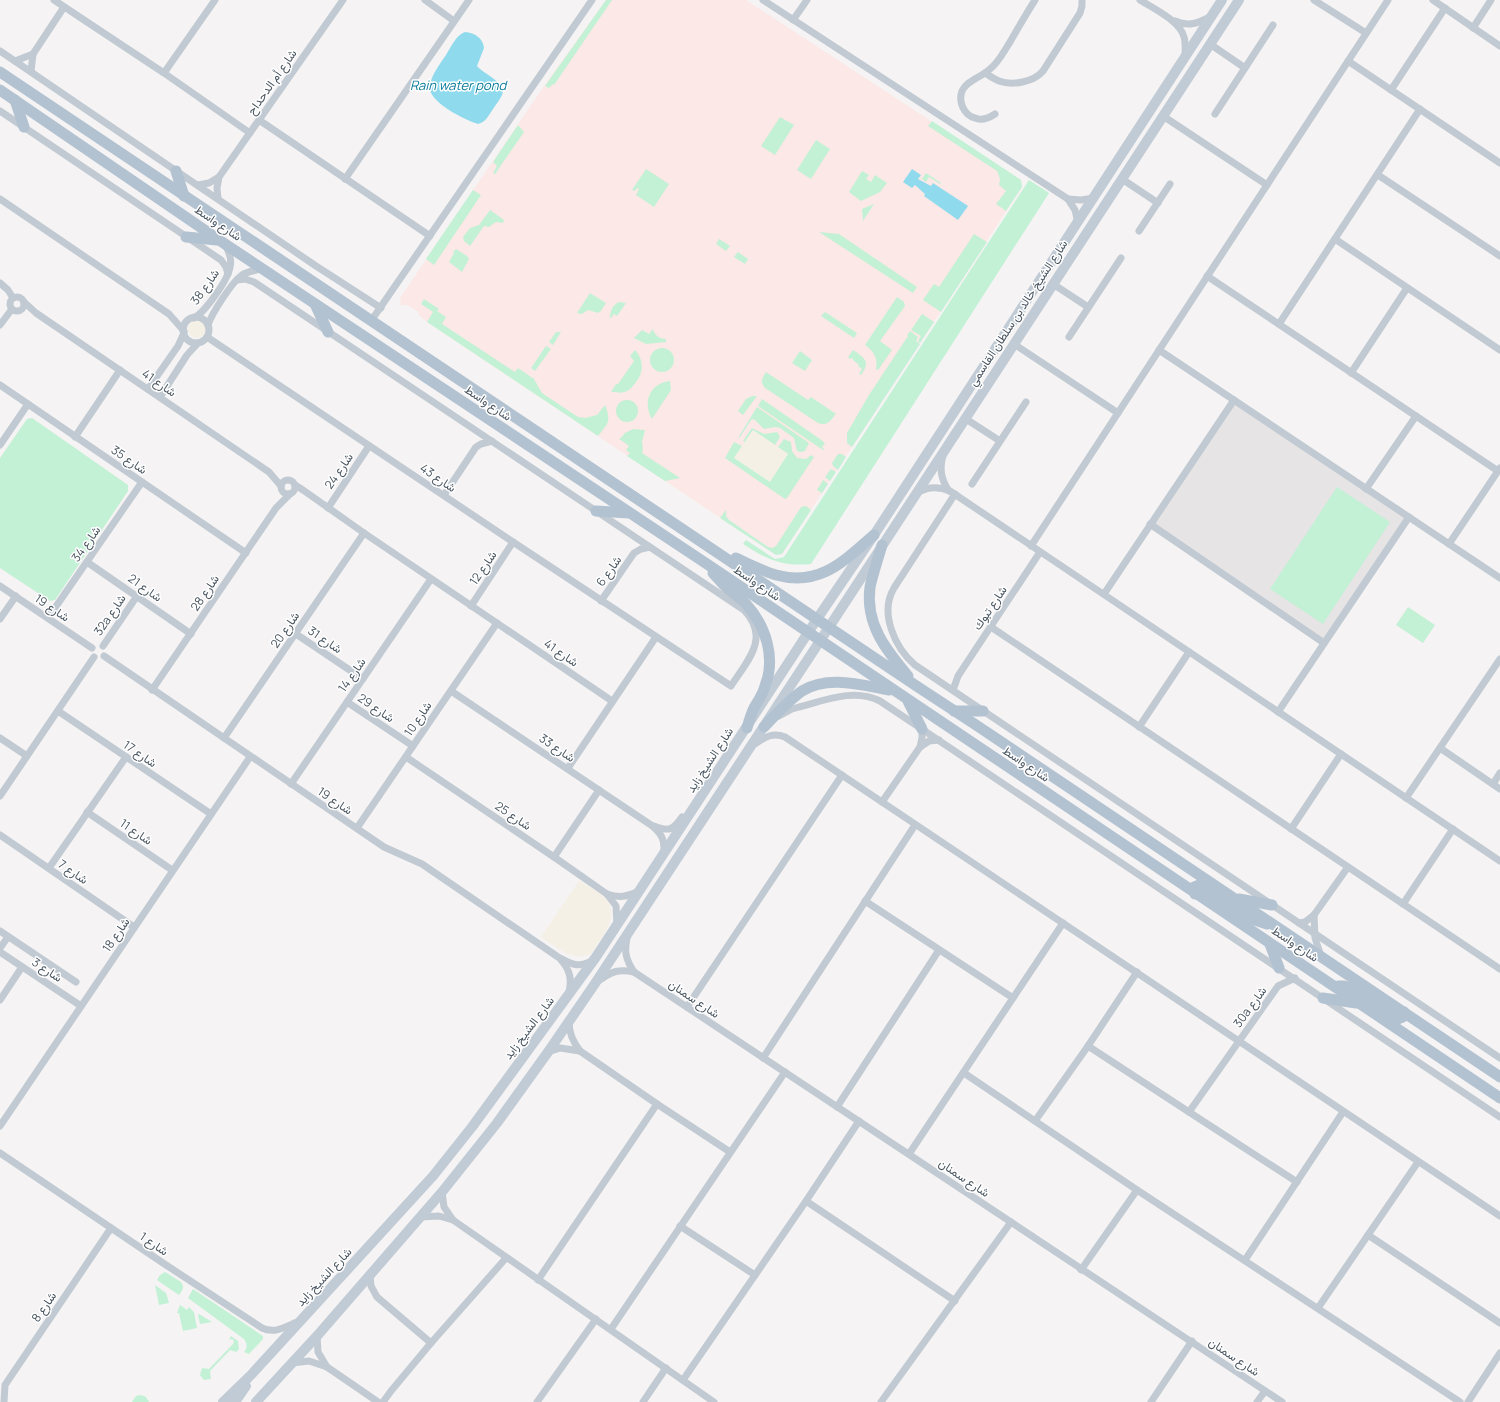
<svg xmlns="http://www.w3.org/2000/svg" width="1500" height="1402" viewBox="0 0 1500 1402" font-family="Manrope,Vazirmatn,sans-serif">
  <style>
    .education { fill: #e6e4e5 }
    .medical { fill: #fce8e6 }
    .green { fill: #c3f1d5 }
    .sand { fill: #f5f0e5 }
    .water { fill: #90daee }
    .lines { fill: none; stroke-linecap: round; stroke-linejoin: round }
    .minor { stroke: #c1cad2; stroke-width: 7 }
    .secondary { stroke: #c1cbd6; stroke-width: 10 }
    .primary { stroke: #b3c2d1; stroke-width: 11 }
    .labels { text-anchor: middle; stroke-width: 3; stroke-linejoin: round; paint-order: stroke }
    .street-label { font-size: 12px; fill: #4a5661; stroke: #fff }
    .water-label { font-size: 13px; font-style: italic; fill: #0c7c9b; stroke: #fff }
  </style>
  <rect width="100%" height="100%" fill="#f5f3f3"/>
  <polygon class="education" points="1234,400 1409,517 1324,643 1151,524"/>
  <polygon class="medical" points="606,0 746,0 1021,180 1022,187 782,554 776,555 427,322 418,314 419,312 407,305 401,305 400,298 544,86"/>
  <g class="green">
    <polygon points="606,0 612,0 554,85 553,84 549,88 545,86"/>
    <polygon points="780,117 794,125 775,155 761,146"/>
    <polygon points="932,121 1021,180 1022,187 1006,211 996,204 1006,191 999,185 1000,179 997,171 928,126"/>
    <polygon points="518,125 524,132 495,174 493,173 497,166 493,162"/>
    <polygon points="816,140 830,149 811,179 797,170"/>
    <polygon points="646,169 669,184 654,207 636,195 639,189 637,188 635,191 632,190"/>
    <polygon points="862,171 869,175 866,179 871,182 875,175 887,183 880,192 861,201 849,192"/>
    <polygon points="926,173 941,183 940,184 929,177 926,182 922,179"/>
    <path d="M 1029,180 L 1049,193 L 811,564 C 782,567 766,559 743,544 L 746,540 L 775,559 L 784,557 Z"/>
    <polygon points="473,190 481,195 434,265 426,259"/>
    <polygon points="874,204 863,221 862,209"/>
    <polygon points="490,210 504,220 503,223 496,222 489,227 484,226 470,246 464,241 463,237 470,228 479,225"/>
    <polygon points="819,232 839,234 917,287 913,293"/>
    <polygon points="974,234 987,242 941,312 923,300 934,284 939,287"/>
    <polygon points="719,239 730,246 726,251 716,244"/>
    <polygon points="456,249 467,256 469,259 462,272 449,262 454,253 453,252"/>
    <polygon points="738,252 748,259 745,264 734,257"/>
    <polygon points="590,293 606,303 601,311 598,313 588,310 582,314 577,313"/>
    <path d="M 897,297 L 904,302 L 905,306 L 880,341 L 892,350 L 878,370 L 876,369 C 878,359 874,351 865,345 Z"/>
    <path d="M 424,299 L 439,309 L 437,311 L 446,317 L 442,324 L 515,372 L 518,368 L 534,379 L 542,393 L 578,417 L 585,418 L 597,415 L 605,405 C 612,423 607,424 598,436 L 427,322 L 433,312 L 421,304 Z"/>
    <path d="M 619,302 L 626,303 L 617,316 L 614,314 L 610,319 C 610,312 612,305 619,302 Z"/>
    <polygon points="825,312 857,333 854,338 821,316"/>
    <polygon points="922,314 934,322 920,343 918,341 921,336 911,330"/>
    <path d="M 653,329 C 654,335 660,339 666,339 L 666,342 L 646,344 L 634,338 L 642,330 L 649,334 Z"/>
    <polygon points="910,331 918,337 916,341 920,344 852,447 847,443 847,433 869,395 908,336 907,335"/>
    <polygon points="556,332 561,332 553,345 549,342"/>
    <polygon points="546,346 551,349 535,371 531,368"/>
    <circle cx="662" cy="360" r="12"/>
    <path d="M 635,350 C 644,360 644,372 636,382 C 633,386 631,389 627,391 C 621,394 616,392 611,392 L 616,384 L 618,384 L 634,361 L 630,356 Z"/>
    <path d="M 853,350 C 865,358 871,362 861,375 L 859,374 L 862,369 L 858,366 L 859,365 L 853,360 L 853,359 L 851,358 L 850,359 L 848,357 Z"/>
    <polygon points="800,351 812,360 805,371 792,363"/>
    <path d="M 766,372 L 808,400 L 811,397 L 836,414 C 831,420 827,427 818,423 L 765,388 C 760,382 762,378 766,372 Z"/>
    <path d="M 670,381 L 671,390 L 652,419 C 642,402 650,383 670,381 Z"/>
    <polygon points="752,396 757,396 743,415 738,411 746,399"/>
    <polygon points="762,399 820,439 825,443 822,447 824,449 823,450 758,406"/>
    <circle cx="627" cy="411" r="11"/>
    <polygon points="757,407 809,443 805,451 801,452 797,451 794,438 780,428 775,427 764,429 754,419 751,420 740,437 738,438"/>
    <polygon points="32,418 128,485 128,491 55,600 50,601 0,568 0,458 27,419"/>
    <polygon points="752,428 764,434 777,432 780,437 775,445 753,430 745,442 743,441"/>
    <polygon points="633,429 645,430 642,442 643,448 642,453 680,478 665,481 627,456 630,453 626,450 629,446 621,440 619,440 625,433"/>
    <polygon points="784,439 791,442 792,451 797,458 806,459 811,455 814,457 787,498 785,499 725,458 734,442 742,446 734,458 788,454 778,447"/>
    <polygon points="838,454 842,454 846,457 838,470 833,466 832,463"/>
    <polygon points="831,469 836,472 830,481 825,477"/>
    <polygon points="823,480 828,484 822,493 817,490"/>
    <polygon points="1337,487 1390,522 1323,624 1270,589"/>
    <polygon points="806,506 811,510 782,554 776,555 720,518 726,510 726,516 729,520 768,547 772,548 776,546 801,507"/>
    <polygon points="1408,607 1435,625 1423,643 1396,625"/>
    <path d="M 165,1272 L 181,1282 C 185,1287 182,1291 179,1295 L 157,1280 L 160,1275 Z"/>
    <polygon points="155,1285 166,1293 169,1303 159,1305"/>
    <path d="M 193,1289 L 263,1336 L 263,1339 L 249,1354 L 244,1352 C 248,1348 247,1343 244,1339 L 188,1298 Z"/>
    <polygon points="180,1305 187,1310 189,1307 194,1312 197,1328 183,1331 179,1313 177,1313"/>
    <polygon points="199,1314 212,1322 200,1324 198,1315"/>
    <polygon points="231,1336 238,1341 239,1349 236,1352 230,1350 210,1371 211,1379 204,1380 200,1375 202,1368 209,1369 233,1344 234,1341 232,1339 229,1340"/>
    <polygon points="141,1395 146,1397 149,1402 132,1402 136,1396"/>
  </g>
  <g class="sand">
    <circle cx="197" cy="329" r="9"/>
    <polygon points="753,430 788,454 770,482 734,458"/>
    <path d="M 579,881 C 587,886 597,890 603,896 C 623,915 602,936 591,954 L 579,957 L 565,953 L 541,937 Z"/>
  </g>
  <g class="water">
    <path d="M 465,32 C 475,33 483,38 484,48 L 477,66 C 483,74 508,83 502,95 C 500,100 496,104 493,109 C 489,115 486,122 478,124 C 465,120 431,103 430,89 C 429,78 440,64 446,55 C 451,47 456,35 465,32 Z"/>
    <polygon points="912,169 921,175 918,179 931,186 933,183 968,206 958,220 924,196 925,194 915,185 912,188 903,182"/>
  </g>
  <g class="lines">
    <g class="minor">
      <polyline points="54,0 164,73 250,133"/>
      <polyline points="425,0 454,21"/>
      <polyline points="763,0 1068,199 1075,210 1078,223"/>
      <path d="M 1140,0 C 1153,8 1180,21 1184,37 C 1186,43 1185,50 1185,56"/>
      <polyline points="1314,0 1366,33"/>
      <polyline points="1433,0 1500,46"/>
      <polyline points="793,20 807,0"/>
      <path d="M 1175,21 C 1189,27 1198,23 1210,17"/>
      <polyline points="1473,28 1491,0"/>
      <polyline points="1210,44 1245,68"/>
      <polyline points="0,51 316,266 381,308"/>
      <polyline points="15,61 33,54"/>
      <polyline points="1348,61 1500,163"/>
      <polyline points="31,71 33,54 64,7"/>
      <polyline points="164,73 215,0"/>
      <path d="M 985,73 C 990,76 994,79 999,81 C 1012,86 1034,82 1043,71 L 1080,13 L 1082,6 L 1082,0"/>
      <polyline points="1391,90 1445,8"/>
      <polyline points="0,111 221,260 226,267 228,274"/>
      <path d="M 995,114 C 989,118 982,121 975,118 C 964,115 958,102 962,91 C 967,80 982,77 990,69 C 999,62 1004,51 1010,42 C 1018,28 1026,14 1035,0"/>
      <polyline points="1215,114 1273,25"/>
      <polyline points="1163,116 1267,185"/>
      <polyline points="259,120 430,236"/>
      <polyline points="1378,175 1500,256"/>
      <polyline points="345,179 469,0"/>
      <polyline points="1122,179 1158,203"/>
      <polyline points="198,185 209,183 219,177 343,0"/>
      <polyline points="218,198 217,188 219,177"/>
      <polyline points="0,199 169,314 184,331"/>
      <polyline points="1068,199 1081,200 1094,198"/>
      <polyline points="1139,231 1170,184"/>
      <polyline points="1335,239 1500,350"/>
      <polyline points="1207,276 1498,471"/>
      <polyline points="0,283 8,290 13,298"/>
      <polyline points="1053,284 1088,307"/>
      <circle cx="17" cy="304" r="7"/>
      <polyline points="24,302 36,313 269,472 281,486"/>
      <circle cx="196" cy="330" r="13"/>
      <path d="M 194,318 C 205,312 228,280 230,267 C 232,259 229,253 226,246"/>
      <polyline points="371,321 592,0"/>
      <polyline points="1279,324 1420,109"/>
      <polyline points="0,325 12,309"/>
      <path d="M 208,325 C 212,313 232,282 242,275 C 248,271 256,270 263,269"/>
      <path d="M 207,337 L 513,542 L 731,686 C 747,661 771,638 744,610 L 254,282 L 245,279 L 237,280"/>
      <polyline points="1069,337 1121,258"/>
      <polyline points="1014,344 1118,413"/>
      <polyline points="1159,350 1500,578"/>
      <polyline points="1351,373 1407,288"/>
      <polyline points="0,385 246,553"/>
      <polyline points="148,389 178,346 184,333"/>
      <polyline points="160,397 187,355 198,343"/>
      <polyline points="966,419 1000,441"/>
      <polyline points="75,437 120,370"/>
      <polyline points="0,445 28,404"/>
      <path d="M 943,456 C 939,469 941,480 949,491"/>
      <circle cx="288" cy="487" r="7"/>
      <polyline points="972,484 1026,402"/>
      <polyline points="295,485 303,490 364,533 612,701"/>
      <polyline points="1366,489 1416,416"/>
      <path d="M 917,493 C 928,486 938,486 950,491 L 1500,861"/>
      <path d="M 955,494 L 894,588 C 879,613 895,648 915,665 L 1500,1058"/>
      <polyline points="444,495 476,447 481,444 492,441"/>
      <polyline points="328,508 369,446"/>
      <polyline points="1150,524 1324,643"/>
      <polyline points="1449,544 1500,468"/>
      <polyline points="1031,546 1388,0"/>
      <polyline points="87,562 191,634"/>
      <polyline points="0,586 92,648"/>
      <polyline points="1104,594 1234,400"/>
      <polyline points="601,601 634,553 641,549 650,547"/>
      <polyline points="471,606 513,542"/>
      <polyline points="48,618 142,482"/>
      <polyline points="0,619 16,596"/>
      <polyline points="991,627 1500,969"/>
      <polyline points="296,634 363,679"/>
      <polyline points="103,646 137,596"/>
      <path d="M 104,656 L 384,847 L 422,864 L 558,957 C 572,964 578,969 593,960"/>
      <polyline points="152,690 276,508 290,494"/>
      <polyline points="953,690 958,676 1040,552"/>
      <path d="M 451,691 L 651,825 C 661,833 665,839 664,853"/>
      <polyline points="347,702 413,746"/>
      <polyline points="58,711 211,814"/>
      <polyline points="1278,712 1409,517"/>
      <path d="M 779,716 L 792,709 L 799,707 C 826,700 854,688 880,701 L 1500,1117"/>
      <polyline points="1139,727 1189,652"/>
      <polyline points="0,738 27,756"/>
      <polyline points="224,738 364,533"/>
      <path d="M 755,744 C 765,737 773,732 785,737 L 1500,1216"/>
      <polyline points="920,747 922,738 922,729"/>
      <polyline points="1440,748 1500,789"/>
      <polyline points="406,757 554,857 607,894 616,906 617,925"/>
      <polyline points="568,768 656,637"/>
      <polyline points="291,784 431,579"/>
      <polyline points="1493,784 1500,773"/>
      <polyline points="0,796 94,657"/>
      <polyline points="1406,798 1500,659"/>
      <polyline points="882,802 920,747 929,741 939,740"/>
      <polyline points="87,812 172,870"/>
      <path d="M 654,826 C 669,832 673,830 682,817"/>
      <polyline points="357,828 497,623"/>
      <polyline points="1291,829 1341,754"/>
      <polyline points="0,835 134,927"/>
      <polyline points="554,857 599,790"/>
      <polyline points="49,868 126,757"/>
      <path d="M 607,894 C 619,898 627,897 639,891"/>
      <polyline points="865,901 1013,998"/>
      <polyline points="1403,904 1453,829"/>
      <polyline points="1314,915 1315,938 1321,956"/>
      <polyline points="1299,923 1305,922 1314,915 1348,867"/>
      <polyline points="0,931 76,982"/>
      <path d="M 627,938 C 624,952 626,960 634,972 L 1282,1402"/>
      <polyline points="0,948 8,937"/>
      <polyline points="0,952 81,1006"/>
      <path d="M 561,960 C 570,970 572,979 569,992"/>
      <polyline points="1137,972 1088,1046 1189,1112 1278,986 1295,978"/>
      <path d="M 600,980 C 612,971 619,969 634,972"/>
      <polyline points="0,1000 22,967"/>
      <polyline points="687,1007 842,775"/>
      <path d="M 569,1022 C 569,1034 573,1042 580,1051 L 657,1104"/>
      <polyline points="548,1052 560,1048 580,1051"/>
      <polyline points="763,1058 915,825"/>
      <polyline points="964,1073 1137,1190 1460,1402"/>
      <polyline points="837,1107 939,950"/>
      <polyline points="1189,1112 1297,1182"/>
      <polyline points="1035,1121 1088,1046"/>
      <polyline points="0,1126 250,757"/>
      <path d="M 0,1153 L 163,1263 L 262,1328 C 275,1334 285,1327 297,1322"/>
      <polyline points="909,1154 1063,923"/>
      <polyline points="442,1192 444,1207 453,1220 714,1402"/>
      <polyline points="806,1201 955,1301"/>
      <polyline points="420,1217 439,1216 453,1220"/>
      <polyline points="680,1226 755,1275"/>
      <polyline points="1368,1235 1500,1323"/>
      <polyline points="1245,1260 1343,1112"/>
      <polyline points="1081,1270 1137,1190"/>
      <polyline points="370,1275 371,1286 377,1297 431,1343"/>
      <polyline points="538,1280 657,1104 730,1152"/>
      <polyline points="1318,1308 1418,1162"/>
      <polyline points="611,1329 785,1072"/>
      <polyline points="317,1336 318,1352 327,1367"/>
      <polyline points="292,1363 309,1361 327,1367 378,1402"/>
      <polyline points="683,1380 806,1201 859,1121"/>
      <polyline points="4,1402 5,1385 111,1228"/>
      <polyline points="383,1402 391,1391 431,1343 506,1258"/>
      <polyline points="537,1402 596,1319"/>
      <polyline points="643,1402 666,1368"/>
      <polyline points="881,1402 1011,1222"/>
      <polyline points="1151,1402 1192,1341"/>
      <polyline points="1257,1402 1265,1391"/>
      <polyline points="1468,1402 1500,1353"/>
    </g>
    <g class="secondary">
      <polyline points="223,1402 251,1375 433,1176 472,1127 596,957 817,619 874,535 1222,0"/>
      <polyline points="235,1402 246,1386"/>
      <polyline points="256,1402 317,1336 442,1192 497,1123 548,1052 594,985 837,615 1239,0"/>
    </g>
    <g class="primary">
      <polyline points="0,72 918,687 976,725 1500,1077"/>
      <polyline points="0,90 225,244 707,564 1500,1098"/>
      <polyline points="15,100 24,127"/>
      <polyline points="176,171 184,196"/>
      <polyline points="186,237 217,240"/>
      <polyline points="315,304 328,332"/>
      <polyline points="596,511 629,513"/>
      <path d="M 882,545 C 878,559 873,573 870,587 C 865,624 886,650 908,676"/>
      <path d="M 736,558 C 749,564 762,571 776,575 C 820,587 844,561 874,535"/>
      <path d="M 713,573 C 718,578 722,584 728,589 C 734,594 741,598 746,604 C 766,626 776,658 765,686 C 763,694 758,701 754,708 C 751,714 749,721 747,728"/>
      <polyline points="908,701 922,729"/>
      <polyline points="954,711 983,711"/>
      <path d="M 764,727 C 776,714 788,701 802,691 C 828,675 861,685 889,690"/>
      <polyline points="1195,894 1194,887 1199,885 1249,918 1267,924"/>
      <polyline points="1239,899 1272,905"/>
      <polyline points="1270,944 1279,968"/>
      <polyline points="1338,986 1344,986 1353,989 1398,1019 1403,1017 1404,1012"/>
      <polyline points="1323,998 1356,1003"/>
    </g>
  </g>
  <g class="labels">
    <g class="street-label">
      <text transform="translate(272 82) rotate(-55)" y="4">شارع أم الدحداح</text>
      <text transform="translate(218 223) rotate(34)" y="4">شارع واسط</text>
      <text transform="translate(205 287) rotate(-55)" y="4">شارع 38</text>
      <text transform="translate(1018 313) rotate(-57)" y="4">شارع الشيخ خالد بن سلطان القاسمي</text>
      <text transform="translate(159 383) rotate(34)" y="4">شارع 41</text>
      <text transform="translate(488 403) rotate(34)" y="4">شارع واسط</text>
      <text transform="translate(129 460) rotate(34)" y="4">شارع 35</text>
      <text transform="translate(339 471) rotate(-56)" y="4">شارع 24</text>
      <text transform="translate(438 478) rotate(34)" y="4">شارع 43</text>
      <text transform="translate(86 544) rotate(-55)" y="4">شارع 34</text>
      <text transform="translate(483 568) rotate(-56)" y="4">شارع 12</text>
      <text transform="translate(609 571) rotate(-55)" y="4">شارع 6</text>
      <text transform="translate(757 583) rotate(34)" y="4">شارع واسط</text>
      <text transform="translate(145 588) rotate(35)" y="4">شارع 21</text>
      <text transform="translate(205 593) rotate(-56)" y="4">شارع 28</text>
      <text transform="translate(52 608) rotate(34)" y="4">شارع 19</text>
      <text transform="translate(990 608) rotate(-56)" y="4">شارع تبوك</text>
      <text transform="translate(110 615) rotate(-56)" y="4">32a شارع</text>
      <text transform="translate(285 630) rotate(-56)" y="4">شارع 20</text>
      <text transform="translate(325 640) rotate(34)" y="4">شارع 31</text>
      <text transform="translate(561 653) rotate(34)" y="4">شارع 41</text>
      <text transform="translate(352 675) rotate(-55)" y="4">شارع 14</text>
      <text transform="translate(376 708) rotate(34)" y="4">شارع 29</text>
      <text transform="translate(418 719) rotate(-56)" y="4">شارع 10</text>
      <text transform="translate(557 748) rotate(34)" y="4">شارع 33</text>
      <text transform="translate(140 754) rotate(34)" y="4">شارع 17</text>
      <text transform="translate(710 760) rotate(-57)" y="4">شارع الشيخ زايد</text>
      <text transform="translate(1026 764) rotate(34)" y="4">شارع واسط</text>
      <text transform="translate(335 801) rotate(34)" y="4">شارع 19</text>
      <text transform="translate(513 816) rotate(34)" y="4">شارع 25</text>
      <text transform="translate(136 832) rotate(34)" y="4">شارع 11</text>
      <text transform="translate(73 872) rotate(34)" y="4">شارع 7</text>
      <text transform="translate(116 935) rotate(-56)" y="4">شارع 18</text>
      <text transform="translate(1295 944) rotate(34)" y="4">شارع واسط</text>
      <text transform="translate(47 970) rotate(33)" y="4">شارع 3</text>
      <text transform="translate(694 999) rotate(34)" y="4">شارع سمنان</text>
      <text transform="translate(1250 1007) rotate(-54)" y="4">30a شارع</text>
      <text transform="translate(529 1028) rotate(-53)" y="4">شارع الشيخ زايد</text>
      <text transform="translate(964 1178) rotate(34)" y="4">شارع سمنان</text>
      <text transform="translate(154 1244) rotate(34)" y="4">شارع 1</text>
      <text transform="translate(324 1277) rotate(-47)" y="4">شارع الشيخ زايد</text>
      <text transform="translate(44 1307) rotate(-56)" y="4">شارع 8</text>
      <text transform="translate(1234 1357) rotate(34)" y="4">شارع سمنان</text>
    </g>
    <g class="water-label">
      <text x="458" y="90">Rain water pond</text>
    </g>
  </g>
</svg>
